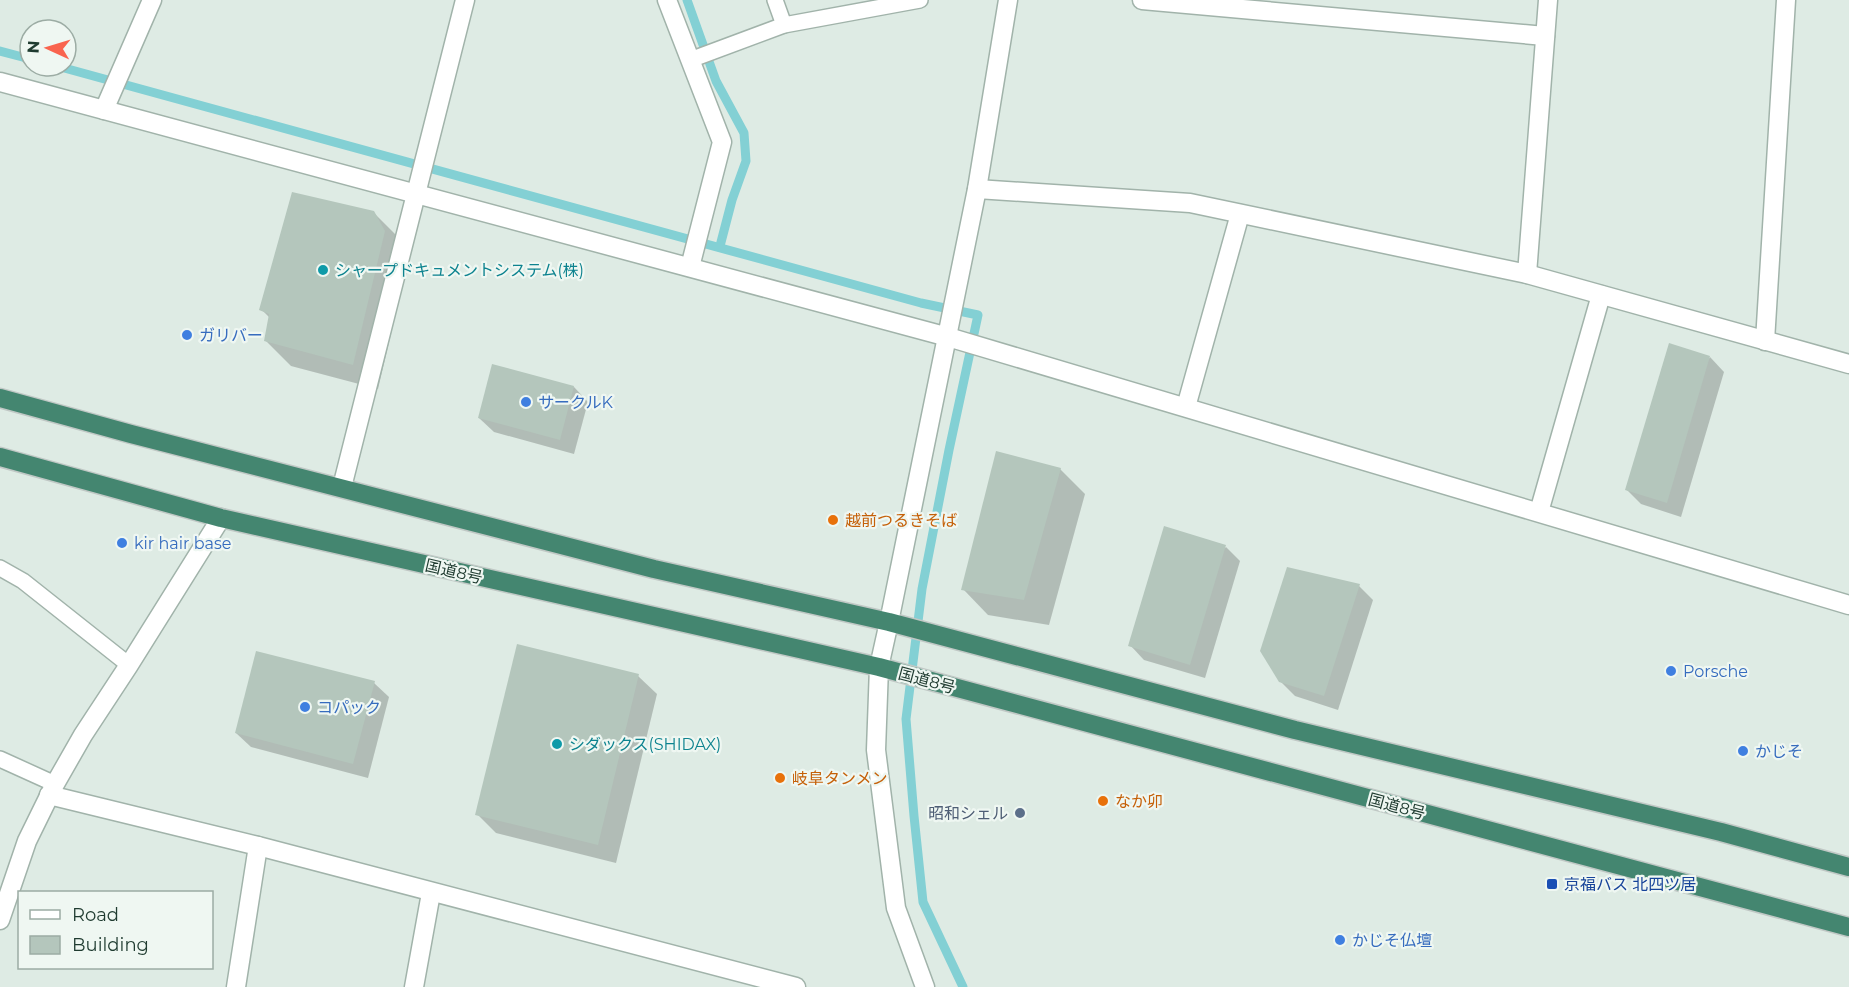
<svg xmlns="http://www.w3.org/2000/svg" width="1849" height="987" viewBox="0 0 1849 987" font-family="Montserrat,'Noto Sans JP',sans-serif">
  <style>
    .shadow { fill: #0003 }
    .lines { fill: none; stroke-linecap: round; stroke-linejoin: round }
    .stream { stroke: #83d0d4; stroke-width: 9 }
    .building { fill: #b4c6bc }
    .service-casing { stroke: #a1b3aa; stroke-width: 18 }
    .minor-casing { stroke: #a1b3aa; stroke-width: 21 }
    .tertiary-casing { stroke: #a1b3aa; stroke-width: 21 }
    .trunk-casing { stroke: #c0c8c5; stroke-width: 21 }
    .service { stroke: #fff; stroke-width: 15 }
    .minor { stroke: #fff; stroke-width: 18 }
    .tertiary { stroke: #fff; stroke-width: 18 }
    .trunk { stroke: #448670; stroke-width: 18 }
    .culture-dot { fill: #0f9aa8; stroke: #eff7f2; stroke-width: 2 }
    .shop-dot { fill: #3f7fe0; stroke: #eff7f2; stroke-width: 2 }
    .food-dot { fill: #e8710a; stroke: #eff7f2; stroke-width: 2 }
    .service-dot { fill: #5c6f8a; stroke: #eff7f2; stroke-width: 2 }
    .transit-dot { fill: #1a4fb4; stroke: #eff7f2; stroke-width: 2 }
    .labels { text-anchor: middle; stroke-width: 4.5; stroke-linejoin: round; paint-order: stroke }
    .culture-label { font-size: 16px; fill: #0d838f; stroke: #eff7f2; text-anchor: start }
    .shop-label { font-size: 16px; fill: #366cbe; stroke: #eff7f2; text-anchor: start }
    .food-label { font-size: 16px; fill: #c56008; stroke: #eff7f2; text-anchor: start }
    .street-label { font-size: 16px; fill: #1f3b30; stroke: #eff7f2 }
    .service-label { font-size: 16px; fill: #4e5e75; stroke: #eff7f2; text-anchor: end }
    .transit-label { font-size: 16px; fill: #164399; stroke: #eff7f2; text-anchor: start }
  </style>
  <rect width="100%" height="100%" fill="#deebe4"/>
  <g class="shadow">
    <polygon points="373,212 399,238 409,257 378,389 291,366 266,341 270,318 261,309"/>
    <polygon points="1710,357 1724,372 1681,517 1641,504 1627,490"/>
    <polygon points="574,387 588,402 574,454 494,432 479,418"/>
    <polygon points="1060,469 1085,494 1049,625 988,615 963,589"/>
    <polygon points="1226,547 1240,561 1205,678 1144,660 1130,645"/>
    <polygon points="1359,586 1373,600 1338,710 1295,696 1280,681"/>
    <polygon points="638,676 657,694 616,863 496,833 477,814"/>
    <polygon points="374,683 389,697 368,778 251,747 236,733"/>
  </g>
  <g class="lines">
    <g class="stream">
      <polyline points="687,0 716,81 744,133 746,161 732,200 720,246"/>
      <polyline points="0,51 30,59"/>
      <polyline points="57,66 921,303 978,315 949,450 922,589 906,719 914,816 923,902 963,987"/>
    </g>
  </g>
  <g class="building">
    <polygon points="292,192 374,211 385,231 353,365 264,341 269,314 259,310"/>
    <polygon points="1669,343 1710,356 1667,503 1625,490"/>
    <polygon points="492,364 574,386 560,440 478,418"/>
    <polygon points="996,451 1061,468 1024,600 961,590"/>
    <polygon points="1164,526 1226,545 1190,665 1128,646"/>
    <polygon points="1287,567 1360,584 1324,696 1279,682 1260,651"/>
    <polygon points="517,644 639,674 598,845 475,815"/>
    <polygon points="256,651 375,681 353,764 235,733"/>
  </g>
  <g class="lines">
    <defs>
      <g id="service">
        <polyline points="775,0 784,25"/>
        <polyline points="690,60 784,25 920,0"/>
        <polyline points="0,568 23,581 129,665"/>
        <polyline points="0,759 55,784"/>
      </g>
      <g id="minor">
        <polyline points="667,0 722,142 690,267"/>
        <polyline points="1142,0 1545,36"/>
        <polyline points="0,82 948,337 1849,605"/>
        <polyline points="104,110 152,0"/>
        <polyline points="977,189 1190,203 1527,274 1849,364"/>
        <polyline points="1527,274 1548,0"/>
        <polyline points="1765,341 1786,0"/>
        <polyline points="1186,407 1240,214"/>
        <polyline points="342,487 465,0"/>
        <polyline points="1539,512 1601,295"/>
        <polyline points="879,667 889,622 977,189 1008,0"/>
        <polyline points="49,795 258,846 796,987"/>
        <polyline points="0,920 27,841 55,784 83,735 129,665 221,518"/>
        <polyline points="236,987 258,846"/>
        <polyline points="414,987 431,893"/>
      </g>
      <polyline id="tertiary" points="879,667 876,750 896,908 925,987"/>
      <g id="trunk">
        <polyline points="0,398 131,434 654,569 889,622 1295,730 1721,832 1849,867"/>
        <polyline points="0,457 221,518 879,667 1849,927"/>
      </g>
    </defs>
    <use href="#service" class="service-casing"/>
    <use href="#minor" class="minor-casing"/>
    <use href="#tertiary" class="tertiary-casing"/>
    <use href="#trunk" class="trunk-casing"/>
    <use href="#service" class="service"/>
    <use href="#minor" class="minor"/>
    <use href="#tertiary" class="tertiary"/>
    <use href="#trunk" class="trunk"/>
  </g>
  <g class="culture-dot">
    <circle cx="323" cy="270" r="6"/>
    <circle cx="557" cy="744" r="6"/>
  </g>
  <g class="shop-dot">
    <circle cx="187" cy="335" r="6"/>
    <circle cx="526" cy="402" r="6"/>
    <circle cx="122" cy="543" r="6"/>
    <circle cx="1671" cy="671" r="6"/>
    <circle cx="305" cy="707" r="6"/>
    <circle cx="1743" cy="751" r="6"/>
    <circle cx="1340" cy="940" r="6"/>
  </g>
  <g class="food-dot">
    <circle cx="833" cy="520" r="6"/>
    <circle cx="780" cy="778" r="6"/>
    <circle cx="1103" cy="801" r="6"/>
  </g>
  <circle class="service-dot" cx="1020" cy="813" r="6"/>
  <rect class="transit-dot" x="1546" y="878" width="12" height="12" rx="3"/>
  <g class="labels">
    <g class="culture-label">
      <text x="335" y="276">シャープドキュメントシステム(株)</text>
      <text x="569" y="750">シダックス(SHIDAX)</text>
    </g>
    <g class="shop-label">
      <text x="199" y="341">ガリバー</text>
      <text x="538" y="408">サークルK</text>
      <text x="134" y="549">kir hair base</text>
      <text x="1683" y="677">Porsche</text>
      <text x="317" y="713">コパック</text>
      <text x="1755" y="757">かじそ</text>
      <text x="1352" y="946">かじそ仏壇</text>
    </g>
    <g class="food-label">
      <text x="845" y="526">越前つるきそば</text>
      <text x="792" y="784">岐阜タンメン</text>
      <text x="1115" y="807">なか卯</text>
    </g>
    <g class="street-label">
      <text transform="translate(454 571) rotate(13)" y="6">国道8号</text>
      <text transform="translate(927 680) rotate(15)" y="6">国道8号</text>
      <text transform="translate(1397 806) rotate(15)" y="6">国道8号</text>
    </g>
    <g class="service-label">
      <text x="1008" y="819">昭和シェル</text>
    </g>
    <g class="transit-label">
      <text x="1564" y="890">京福バス 北四ツ居</text>
    </g>
  </g>
  <rect x="18" y="891" width="195" height="78" fill="#eff7f2" stroke="#9caca4" stroke-width="1.5"/>
  <rect x="30" y="910" width="30" height="9" fill="#ffffff" stroke="#9caca4" stroke-width="1.5"/>
  <text x="72" y="921" font-size="18" fill="#1f3b30">Road</text>
  <rect x="30" y="936" width="30" height="18" fill="#b4c6bc" stroke="#9caca4" stroke-width="1.5"/>
  <text x="72" y="951" font-size="18" fill="#1f3b30">Building</text>
  <g transform="translate(48 48) rotate(274)"><circle r="28" fill="#eff7f2" stroke="#9caca4" stroke-width="1.5"/>
  <path d="M0-4.5L10 22L0 15L-10 22Z" fill="#f9644e"/>
  <text y="-9" font-size="16" font-weight="bold" text-anchor="middle" fill="#1f3b30">N</text>
  </g>
</svg>
